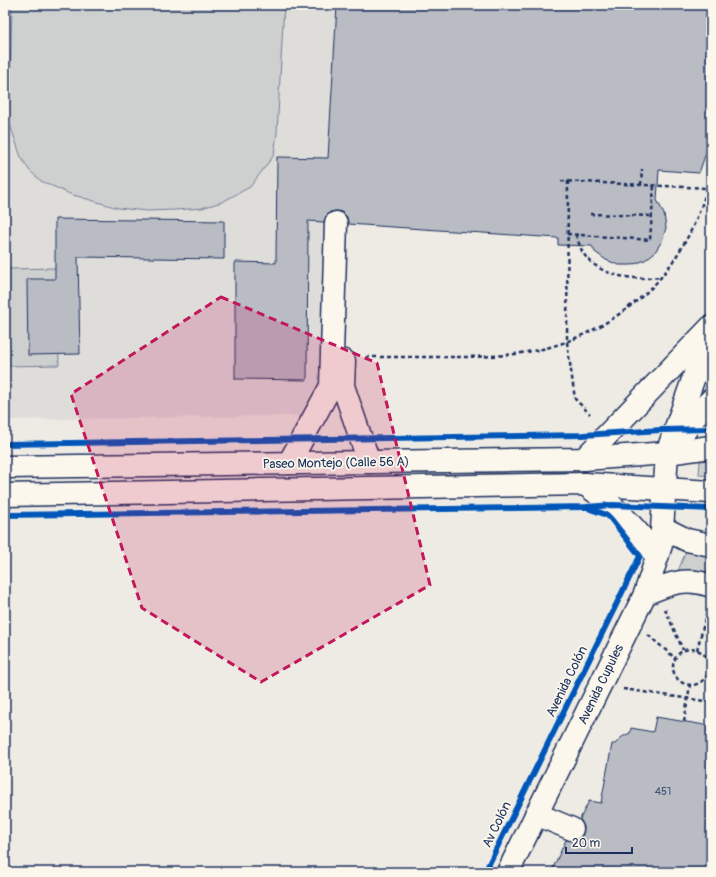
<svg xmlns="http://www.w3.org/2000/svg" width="716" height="877" viewBox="0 0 716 877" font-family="Pangolin,sans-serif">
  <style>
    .built { fill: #deddda }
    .green { fill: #cecfcf; stroke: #747f96 }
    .building { fill: #b9bcc3; stroke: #1b2f5e }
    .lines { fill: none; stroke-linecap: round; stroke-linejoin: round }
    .minor-casing { stroke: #1b2f5e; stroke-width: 25 }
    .major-casing { stroke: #1b2f5e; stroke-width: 25 }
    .path { stroke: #1b2f5e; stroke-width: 2.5; stroke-dasharray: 4 3; stroke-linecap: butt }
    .minor { stroke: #fbf7ec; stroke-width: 22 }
    .major { stroke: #fbf7ec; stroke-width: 22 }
    .cycleway-casing { stroke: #fbf7ec; stroke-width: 8 }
    .cycleway { stroke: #0057b8; stroke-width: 6 }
    .marked { fill: #c2185b; fill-opacity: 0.2; stroke: #c2185b; stroke-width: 3; stroke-dasharray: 8 5; stroke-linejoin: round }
    .labels { text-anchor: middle; stroke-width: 3.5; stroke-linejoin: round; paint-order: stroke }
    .number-label { font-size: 11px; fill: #425277 }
    .street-label { font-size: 13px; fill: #1b2f5e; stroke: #fbf7ec }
  </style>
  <rect width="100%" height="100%" fill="#eeebe4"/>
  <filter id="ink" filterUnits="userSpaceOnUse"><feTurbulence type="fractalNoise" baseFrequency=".025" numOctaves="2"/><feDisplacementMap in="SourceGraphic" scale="8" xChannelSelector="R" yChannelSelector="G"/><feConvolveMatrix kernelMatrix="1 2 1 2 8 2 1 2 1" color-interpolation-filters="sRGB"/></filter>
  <g filter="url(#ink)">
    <polygon class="built" points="5,5 336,5 325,415 5,420"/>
    <g class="green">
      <polygon points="12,5 284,5 277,133 274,155 250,187 222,202 202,208 175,210 147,211 118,208 70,194 41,181 29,170 21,157 9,122"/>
      <polygon points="57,268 59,365 8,366 6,269"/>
      <polygon points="711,460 711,476 699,475 700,461"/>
      <polygon points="686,551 711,555 711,567 709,573 693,570 678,571"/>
    </g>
    <g class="building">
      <polygon points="337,5 711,5 711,138 699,173 659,170 657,200 664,214 666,228 662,241 655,252 645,260 632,265 619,265 606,260 595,252 592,246 558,245 558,238 348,224 347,217 343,213 337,211 330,212 326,216 324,222 308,221 307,380 235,379 235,262 276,263 277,157 328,158"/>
      <polygon points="55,219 224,221 224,259 78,257 80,354 28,355 27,279 55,279"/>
      <polygon points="656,717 711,726 711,872 551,872 566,840 574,841 580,839 583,834 584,827 580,819 589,801 601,803 612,744 615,744 622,737 630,733 631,728 653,732"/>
    </g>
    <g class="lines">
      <defs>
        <g id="minor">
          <polyline points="344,361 343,386 369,462"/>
          <polyline points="679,439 697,414 711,400"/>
          <polyline points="289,463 331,386 336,223"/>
          <polyline points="663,528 687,540 711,545"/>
          <path d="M 645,594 C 668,584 686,576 711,586"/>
          <polyline points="536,814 572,829"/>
          <polyline points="508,872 645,594 661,545 667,453 711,329"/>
        </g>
        <g id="major">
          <polyline points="584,459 711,327"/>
          <polyline points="5,467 584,459 667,453 711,447"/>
          <path d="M 585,484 C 613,504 637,529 657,557"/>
          <polyline points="5,495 585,484 711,492"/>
        </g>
      </defs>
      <use href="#minor" class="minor-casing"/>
      <use href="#major" class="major-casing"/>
      <g class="path">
        <polyline points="561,181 707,188"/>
        <polyline points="568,181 567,342 575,399 590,414"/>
        <polyline points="641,185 642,169"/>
        <polyline points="590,214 652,216"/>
        <polyline points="567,234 650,240 654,186"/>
        <path d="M 576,235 C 579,243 581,252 587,258 C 605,278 635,280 660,277"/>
        <path d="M 366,357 C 393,357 420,357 447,357 C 475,357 504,357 532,351 C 574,344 617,320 648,291 C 664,276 676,258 686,240 C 697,221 704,199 711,178"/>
        <polyline points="665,609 683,650"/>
        <polyline points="648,635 675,658"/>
        <circle cx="691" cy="667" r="18"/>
        <polyline points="697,650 708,608"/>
        <polyline points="706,657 711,653"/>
        <polyline points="623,689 711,702"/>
        <polyline points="684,722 690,685"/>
      </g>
      <use href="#minor" class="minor"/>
      <use href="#major" class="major"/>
      <defs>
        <g id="cycleway">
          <polyline points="5,444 583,435 661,430 711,429"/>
          <polyline points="5,515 586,507 613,505 711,509"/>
          <polyline points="485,872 640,556 611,519 607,515 590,509"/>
        </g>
      </defs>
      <use href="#cycleway" class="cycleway-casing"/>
      <use href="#cycleway" class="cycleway"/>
    </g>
  </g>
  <path class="marked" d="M 221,297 L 377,363 L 430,585 L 261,682 L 142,608 L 71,394 Z"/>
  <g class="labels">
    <g class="number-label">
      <text x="663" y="795">451</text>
    </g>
    <g class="street-label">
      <text transform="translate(336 462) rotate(-1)" y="5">Paseo Montejo (Calle 56 A)</text>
      <text transform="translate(566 681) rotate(-64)" y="5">Avenida Colón</text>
      <text transform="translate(600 684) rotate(-64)" y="5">Avenida Cupules</text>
      <text transform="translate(496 824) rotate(-64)" y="5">Av Colón</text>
    </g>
  </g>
  <rect width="716" height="877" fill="none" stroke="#fbf7ec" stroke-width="20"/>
  <rect x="10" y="10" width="696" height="857" fill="none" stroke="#1b2f5e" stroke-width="1.5" filter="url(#ink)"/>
  <path d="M566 847v6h66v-6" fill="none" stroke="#1b2f5e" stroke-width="2"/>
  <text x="572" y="847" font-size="12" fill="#1b2f5e" stroke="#fbf7ec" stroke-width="3" paint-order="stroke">20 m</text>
</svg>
